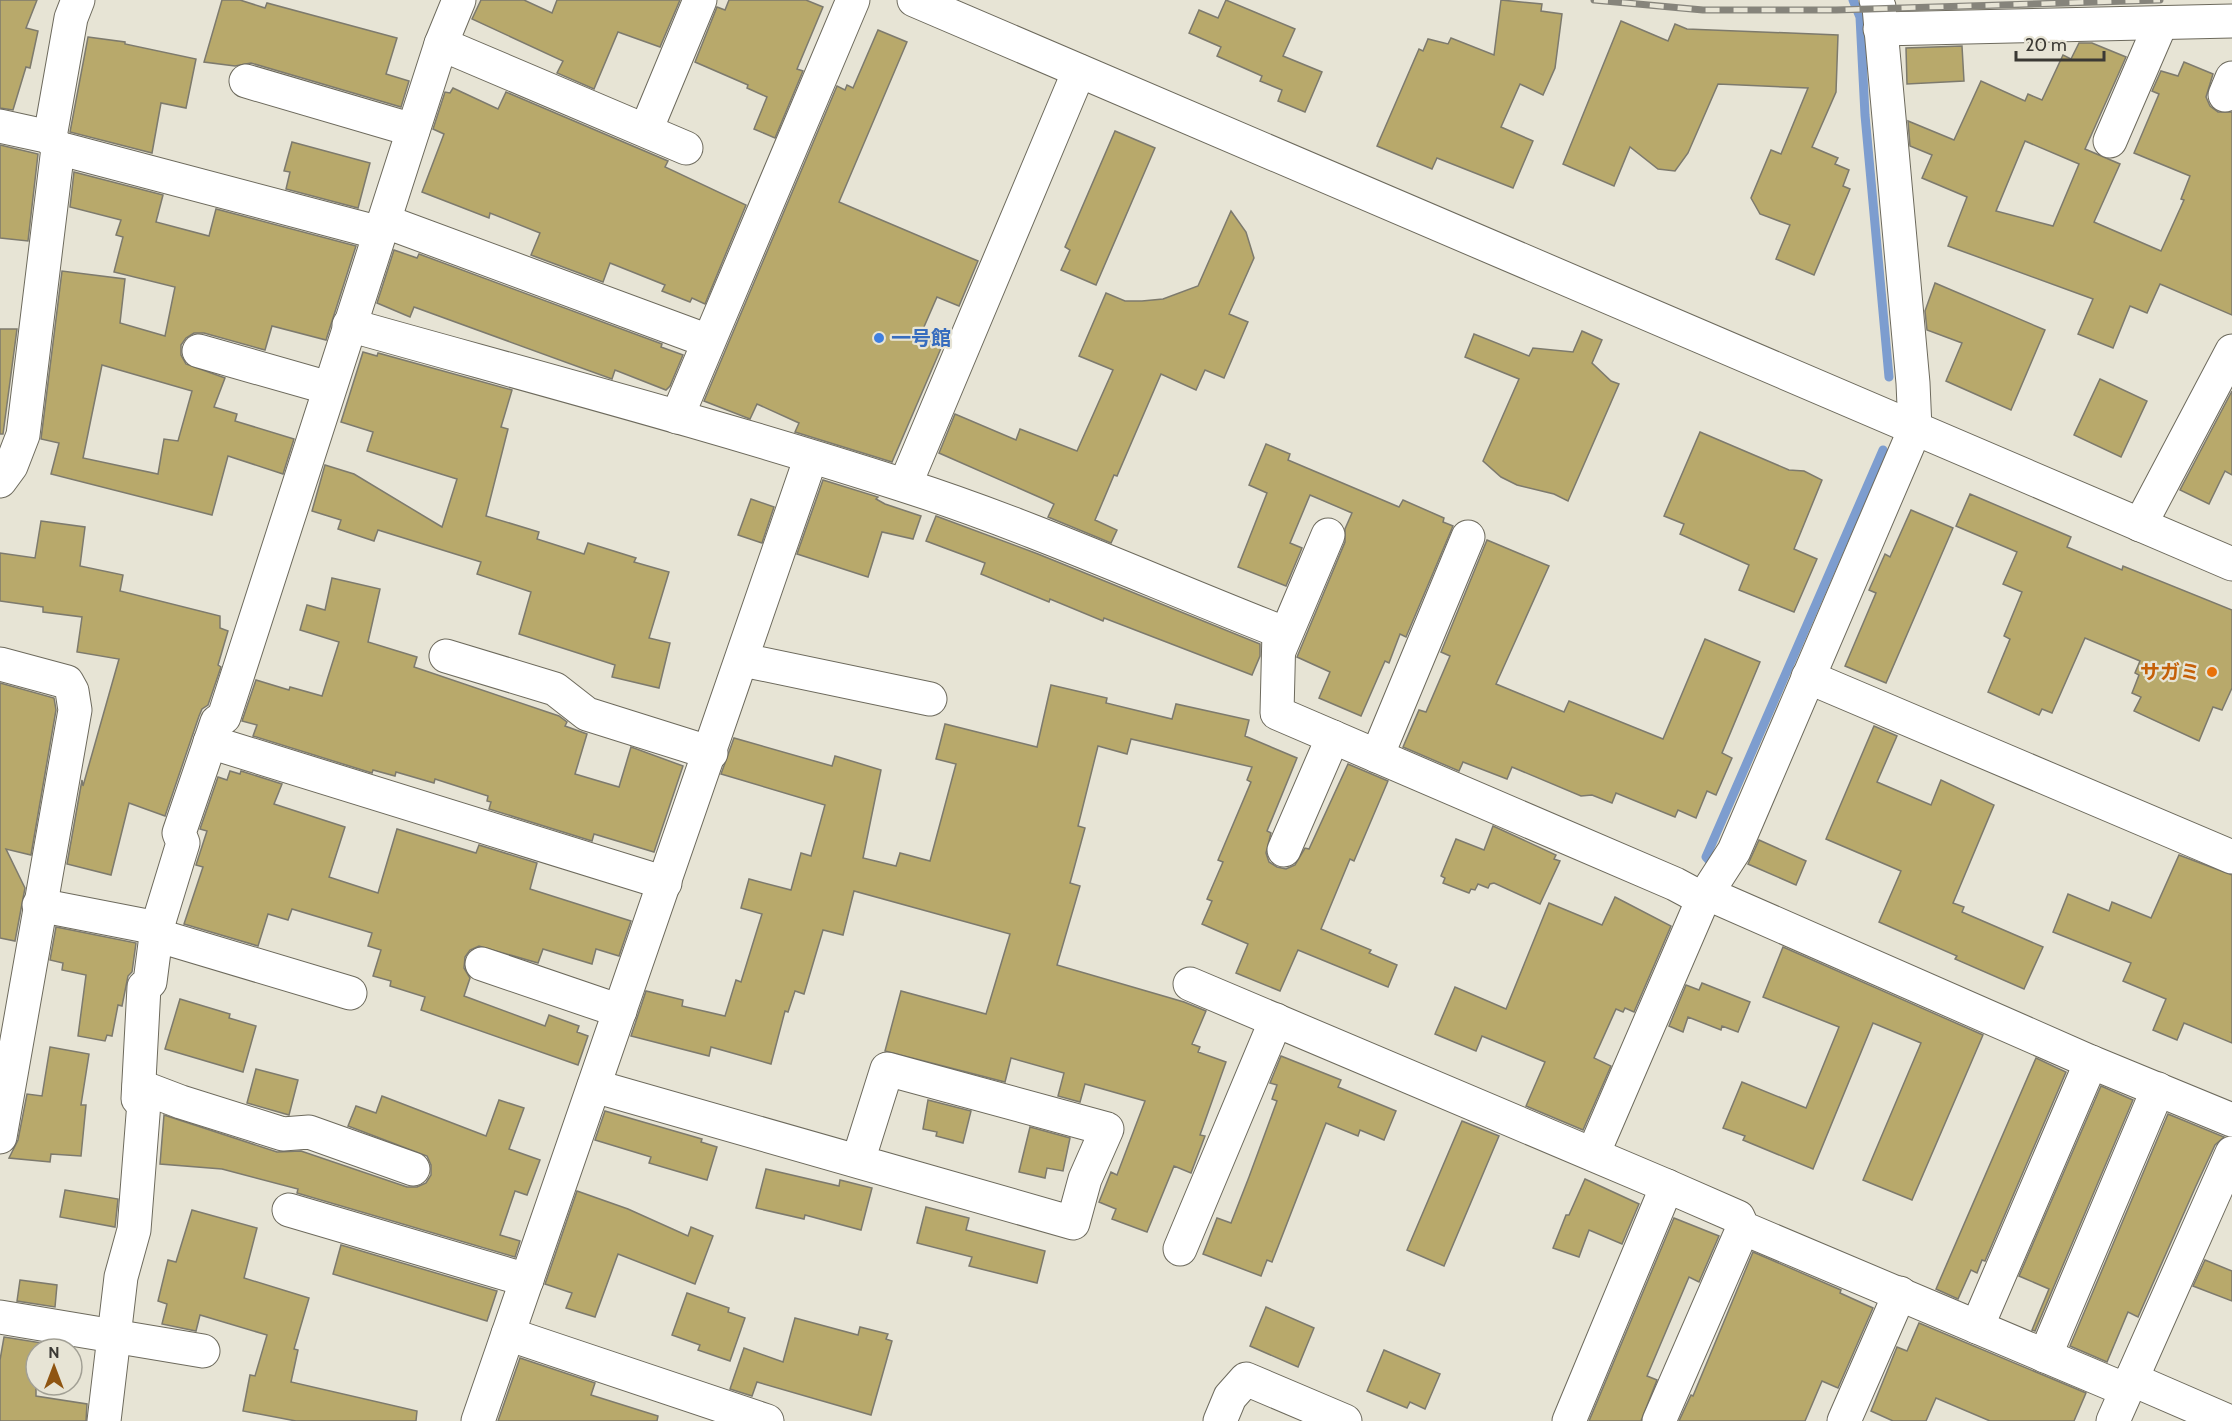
<svg xmlns="http://www.w3.org/2000/svg" width="2232" height="1421" viewBox="0 0 2232 1421" font-family="Cabin,'Noto Sans JP',sans-serif">
  <style>
    .lines { fill: none; stroke-linecap: round; stroke-linejoin: round }
    .stream { stroke: #7d9dcf; stroke-width: 9 }
    .building { fill: #b8a96b; stroke: #7d7a6d; stroke-width: 1.5; fill-rule: evenodd }
    .minor-casing { stroke: #6d6a5d; stroke-width: 35 }
    .minor { stroke: #fff; stroke-width: 33 }
    .rail-casing { stroke: #86847b; stroke-width: 7 }
    .rail { stroke: #e7e4d5; stroke-width: 4.5; stroke-dasharray: 14; stroke-linecap: butt }
    .shop-dot { fill: #3f7fe0; stroke: #e7e4d5; stroke-width: 2 }
    .food-dot { fill: #e8710a; stroke: #e7e4d5; stroke-width: 2 }
    .labels { text-anchor: middle; stroke-width: 4.5; stroke-linejoin: round; paint-order: stroke }
    .shop-label { font-size: 20px; font-weight: bold; fill: #366cbe; stroke: #e7e4d5; text-anchor: start }
    .food-label { font-size: 20px; font-weight: bold; fill: #c56008; stroke: #e7e4d5; text-anchor: end }
  </style>
  <rect width="100%" height="100%" fill="#e7e4d5"/>
  <g class="lines">
    <g class="stream">
      <polyline points="1853,0 1860,17 1865,115 1889,377"/>
      <polyline points="1717,869 1706,857 1883,450"/>
    </g>
  </g>
  <g class="building">
    <polygon points="0,0 37,0 26,28 38,31 30,68 26,67 13,110 0,108"/>
    <polygon points="222,0 240,0 265,8 267,3 397,38 386,74 409,81 401,107 251,63 235,66 204,62"/>
    <polygon points="481,0 524,0 552,13 557,0 680,0 660,47 618,32 594,89 557,73 563,61 472,19"/>
    <polygon points="729,0 806,0 823,7 797,69 803,71 775,138 754,129 767,97 747,88 748,85 695,62 717,7 725,10"/>
    <polygon points="1226,0 1295,29 1283,56 1322,72 1305,112 1278,101 1282,90 1260,81 1262,76 1217,56 1221,47 1189,33 1199,10 1218,18"/>
    <polygon points="1501,0 1542,4 1541,11 1562,14 1555,68 1543,95 1520,84 1501,127 1533,141 1513,188 1437,158 1432,169 1377,146 1419,49 1423,51 1428,39 1448,44 1451,38 1494,55"/>
    <polygon points="1621,21 1668,41 1675,24 1687,29 1838,35 1836,92 1812,147 1838,158 1835,164 1849,170 1843,186 1850,189 1814,275 1776,259 1790,225 1760,214 1751,198 1771,150 1781,154 1808,88 1718,84 1688,153 1675,171 1658,169 1630,147 1614,186 1563,164"/>
    <polygon points="878,30 907,42 839,202 978,261 959,306 937,297 920,336 942,346 892,462 795,432 799,423 757,404 750,419 704,401 837,86 845,90 847,85 853,88"/>
    <polygon points="88,37 125,42 125,44 196,59 186,108 161,103 152,153 70,132"/>
    <path d="M 2079,43 L 2092,43 L 2126,57 L 2085,149 L 2120,164 L 2094,222 L 2161,251 L 2184,200 L 2181,199 L 2190,176 L 2134,153 L 2159,94 L 2152,91 L 2161,71 L 2178,76 L 2184,62 L 2213,74 L 2206,97 L 2210,106 L 2218,112 L 2232,112 L 2232,315 L 2160,284 L 2147,313 L 2130,306 L 2113,348 L 2078,334 L 2093,299 L 1948,246 L 1967,197 L 1922,178 L 1932,155 L 1910,146 L 1908,121 L 1954,140 L 1981,81 L 2025,101 L 2028,94 L 2042,100 L 2063,55 L 2071,59 ZM 2025,141 L 2079,164 L 2053,226 L 1996,211 Z"/>
    <polygon points="1962,46 1964,81 1907,84 1906,48"/>
    <polygon points="453,88 498,109 506,92 668,161 665,167 746,205 705,304 692,298 690,302 662,291 665,285 610,263 603,282 531,255 540,233 490,213 489,218 422,192 444,134 433,129 445,92 450,93"/>
    <polygon points="1115,131 1155,148 1096,285 1061,270 1070,250 1065,247"/>
    <polygon points="292,142 370,163 358,208 286,189 290,172 284,171"/>
    <polygon points="0,145 38,154 28,241 0,238"/>
    <path d="M 74,172 L 163,195 L 156,222 L 209,236 L 216,209 L 356,246 L 326,340 L 272,326 L 265,350 L 204,333 L 194,333 L 186,338 L 181,345 L 181,355 L 186,364 L 225,378 L 214,407 L 237,414 L 235,421 L 294,439 L 283,474 L 228,456 L 212,515 L 51,474 L 59,443 L 41,439 L 62,271 L 125,279 L 120,323 L 165,336 L 175,287 L 114,272 L 123,237 L 116,235 L 121,220 L 70,207 ZM 102,365 L 192,391 L 178,441 L 164,439 L 158,474 L 83,458 Z"/>
    <polygon points="1231,211 1246,232 1254,258 1229,314 1248,322 1224,378 1205,370 1196,390 1161,374 1117,476 1114,475 1095,520 1117,530 1111,543 1048,517 1054,504 1048,501 939,453 955,414 1016,440 1020,429 1077,451 1113,370 1079,356 1106,293 1125,301 1142,301 1163,299 1198,286"/>
    <polygon points="394,250 417,258 419,254 662,344 661,347 683,355 670,386 666,390 615,370 612,379 414,307 410,317 377,303"/>
    <polygon points="1935,283 2045,330 2011,410 1946,381 1962,343 1927,330 1925,311"/>
    <polygon points="0,329 17,329 3,434 0,434"/>
    <polygon points="1582,331 1602,340 1592,363 1611,381 1619,384 1568,501 1554,494 1517,485 1501,477 1483,461 1519,379 1465,357 1474,334 1529,356 1533,348 1573,352"/>
    <polygon points="363,352 377,356 378,353 512,390 501,427 508,429 486,516 539,532 537,539 584,554 588,543 636,558 634,562 669,572 649,638 670,643 659,688 612,677 615,665 519,634 531,592 477,574 481,562 378,530 374,541 338,529 341,520 312,511 325,465 354,474 442,527 457,479 367,451 373,432 341,422"/>
    <polygon points="2100,379 2147,401 2121,457 2074,435"/>
    <polygon points="2232,391 2232,475 2225,471 2209,504 2180,490"/>
    <polygon points="1700,432 1789,470 1804,471 1822,480 1794,549 1817,559 1794,612 1739,590 1749,565 1680,534 1684,524 1664,516"/>
    <polygon points="1266,444 1290,454 1288,460 1399,507 1403,500 1444,518 1443,522 1453,526 1406,637 1400,634 1389,663 1385,661 1361,716 1319,698 1330,672 1297,657 1345,542 1345,529 1352,513 1310,495 1290,543 1302,548 1286,586 1238,567 1267,493 1249,485"/>
    <polygon points="823,480 878,497 876,499 885,504 921,516 913,539 882,532 868,577 797,554"/>
    <polygon points="1970,494 2071,537 2067,547 2122,570 2123,566 2232,610 2232,688 2222,710 2213,707 2199,741 2134,711 2141,697 2132,693 2139,675 2135,673 2140,661 2085,638 2052,713 2042,709 2039,715 1988,692 2010,639 2004,636 2022,592 2003,584 2017,552 1956,526"/>
    <polygon points="751,499 774,507 762,543 738,535"/>
    <polygon points="1911,510 1953,528 1886,683 1845,666 1876,593 1869,590 1885,554 1890,557"/>
    <polygon points="936,516 1038,554 1260,644 1260,656 1252,675 1104,618 1103,621 1050,599 1049,602 981,574 985,563 926,541"/>
    <polygon points="41,521 85,527 80,566 123,575 120,591 220,616 220,628 228,631 218,665 221,667 208,705 202,709 199,716 165,816 129,803 111,875 67,864 82,780 83,786 119,659 77,652 82,617 43,612 43,607 0,601 0,553 35,558"/>
    <polygon points="1487,540 1549,566 1496,684 1564,712 1569,701 1663,739 1705,639 1760,662 1722,753 1732,758 1716,795 1707,791 1696,818 1678,810 1675,817 1616,793 1612,803 1592,795 1581,796 1512,767 1507,779 1463,762 1459,771 1403,747 1419,710 1426,712 1450,656 1441,652"/>
    <polygon points="332,578 380,589 368,642 417,657 414,667 559,716 567,722 565,726 587,734 575,774 619,787 631,747 683,766 654,852 594,834 592,841 489,809 491,802 487,801 488,796 435,779 434,783 396,772 395,776 373,770 372,773 253,736 257,725 242,721 256,680 289,690 290,687 322,696 339,642 300,630 307,605 325,610"/>
    <polygon points="0,683 54,698 56,710 31,855 6,849 25,888 15,941 0,938"/>
    <polygon points="1051,685 1107,698 1106,703 1172,719 1176,704 1249,720 1245,736 1297,758 1267,831 1271,833 1266,853 1269,862 1277,867 1286,869 1295,865 1305,848 1309,849 1348,764 1388,781 1354,861 1350,859 1321,929 1371,950 1369,953 1397,965 1388,987 1298,950 1280,991 1236,973 1248,944 1202,924 1212,901 1207,899 1223,862 1218,860 1251,782 1247,780 1252,767 1131,739 1127,754 1098,746 1078,826 1085,828 1070,883 1080,886 1057,965 1184,1002 1206,1011 1192,1044 1200,1047 1198,1052 1226,1062 1200,1135 1205,1136 1191,1173 1174,1166 1147,1232 1112,1219 1116,1209 1099,1202 1111,1172 1117,1175 1145,1101 1085,1084 1080,1102 1058,1096 1064,1073 1011,1058 1005,1082 885,1051 901,991 986,1014 1010,934 854,891 843,935 823,930 804,994 795,991 788,1012 785,1011 771,1064 711,1047 709,1056 631,1036 646,991 683,1000 682,1006 725,1016 736,980 741,982 762,914 741,908 749,879 791,890 801,853 811,856 825,805 721,774 734,738 832,766 835,756 881,770 863,858 896,866 900,853 930,861 956,764 936,759 945,724 1037,747"/>
    <polygon points="1874,726 1897,736 1877,782 1931,805 1941,780 1994,805 1953,903 1964,907 1962,912 2043,947 2024,989 1955,959 1957,956 1879,922 1901,871 1826,839"/>
    <polygon points="230,771 240,774 241,771 282,784 274,804 345,827 329,877 378,893 397,829 476,853 479,845 537,863 530,889 631,921 619,956 596,949 592,964 543,949 538,963 479,946 470,950 465,957 464,968 470,978 464,996 545,1026 549,1015 579,1026 577,1032 588,1036 578,1065 421,1010 425,997 390,986 391,981 373,976 381,950 368,946 372,933 292,909 288,920 268,914 258,946 184,924 203,867 196,865 207,831 200,829 218,777 227,780"/>
    <polygon points="1493,826 1556,855 1554,859 1560,861 1540,904 1494,883 1490,884 1488,888 1478,884 1475,890 1471,889 1469,893 1443,883 1445,878 1441,876 1456,839 1484,850"/>
    <polygon points="1759,840 1806,861 1796,885 1748,864"/>
    <polygon points="2179,855 2232,875 2232,1043 2184,1023 2177,1040 2153,1030 2166,999 2123,981 2131,963 2053,932 2068,894 2109,911 2112,902 2151,918"/>
    <polygon points="1615,897 1671,926 1634,1012 1625,1008 1623,1012 1616,1009 1594,1058 1611,1066 1583,1130 1526,1106 1545,1062 1482,1036 1476,1051 1435,1034 1455,987 1506,1009 1549,903 1602,925"/>
    <polygon points="56,927 136,943 132,972 128,976 122,1006 118,1005 112,1036 107,1035 105,1041 78,1036 86,975 62,970 63,963 50,960"/>
    <polygon points="1783,947 1983,1035 1912,1200 1863,1180 1921,1043 1873,1023 1813,1169 1743,1140 1745,1136 1723,1128 1742,1082 1806,1108 1839,1027 1763,997"/>
    <polygon points="1702,983 1750,1002 1738,1032 1722,1026 1721,1030 1688,1017 1683,1032 1669,1026 1686,985 1699,990"/>
    <polygon points="180,999 230,1014 229,1018 256,1026 243,1072 165,1049"/>
    <polygon points="50,1047 89,1054 81,1105 86,1105 81,1156 51,1154 50,1162 9,1158 18,1140 27,1094 42,1096"/>
    <polygon points="1281,1056 1341,1080 1338,1087 1396,1111 1384,1140 1360,1130 1358,1136 1326,1123 1272,1262 1267,1260 1261,1276 1203,1254 1217,1218 1231,1223 1249,1177 1277,1101 1272,1099 1277,1085 1270,1083"/>
    <polygon points="2036,1058 2066,1072 1985,1261 1982,1260 1977,1273 1971,1270 1958,1299 1936,1289"/>
    <polygon points="256,1069 298,1080 289,1115 247,1103"/>
    <polygon points="2101,1086 2133,1100 2035,1331 2032,1330 2049,1289 2019,1276"/>
    <polygon points="382,1096 486,1136 499,1100 524,1108 509,1149 540,1160 527,1195 515,1191 500,1235 520,1241 515,1257 297,1193 298,1189 222,1169 160,1164 164,1115 277,1152 301,1151 407,1187 417,1187 426,1183 431,1175 431,1165 427,1156 348,1126 356,1106 376,1113"/>
    <polygon points="928,1100 971,1111 963,1143 936,1136 937,1132 923,1129"/>
    <polygon points="605,1111 702,1139 701,1142 717,1147 707,1180 649,1163 651,1157 595,1140"/>
    <polygon points="2168,1114 2224,1137 2215,1145 2195,1188 2138,1317 2128,1312 2107,1362 2070,1346"/>
    <polygon points="1462,1121 1499,1136 1444,1266 1407,1250"/>
    <polygon points="1030,1127 1070,1138 1063,1171 1047,1168 1045,1178 1019,1172"/>
    <polygon points="766,1169 839,1186 840,1180 872,1188 861,1230 805,1215 804,1219 756,1208"/>
    <polygon points="1585,1179 1639,1204 1622,1244 1589,1230 1579,1257 1553,1248 1566,1215 1569,1215"/>
    <polygon points="65,1190 118,1199 115,1227 60,1217"/>
    <polygon points="577,1191 628,1209 688,1236 691,1227 713,1236 695,1284 618,1254 595,1317 566,1308 572,1293 545,1284"/>
    <polygon points="926,1207 969,1218 966,1230 1045,1251 1037,1283 969,1266 972,1257 917,1243"/>
    <polygon points="192,1210 257,1228 244,1278 309,1298 294,1349 298,1350 291,1382 417,1411 416,1421 296,1421 243,1411 250,1375 255,1376 267,1335 200,1315 196,1331 162,1324 167,1304 158,1301 168,1260 176,1262"/>
    <polygon points="1674,1218 1719,1236 1699,1282 1689,1277 1647,1376 1657,1380 1641,1421 1589,1421"/>
    <polygon points="341,1245 497,1291 487,1321 333,1274"/>
    <polygon points="1753,1252 1841,1290 1840,1293 1873,1308 1838,1388 1822,1381 1805,1421 1679,1421 1691,1395 1693,1396"/>
    <polygon points="2205,1260 2232,1271 2232,1301 2193,1286"/>
    <polygon points="20,1280 57,1285 55,1307 17,1301"/>
    <polygon points="687,1293 729,1308 728,1312 745,1318 730,1361 698,1350 700,1345 672,1335"/>
    <polygon points="1266,1307 1314,1328 1298,1367 1250,1346"/>
    <polygon points="795,1318 858,1335 860,1327 888,1334 886,1339 892,1341 871,1415 757,1382 752,1396 730,1389 744,1348 783,1362"/>
    <polygon points="1919,1323 2086,1393 2074,1421 1990,1421 1936,1398 1926,1421 1893,1421 1871,1411 1897,1347 1907,1351"/>
    <polygon points="4,1337 42,1343 41,1349 36,1349 36,1396 87,1404 86,1421 0,1421 0,1360"/>
    <polygon points="1384,1350 1440,1374 1425,1409 1410,1402 1407,1408 1367,1391"/>
    <polygon points="520,1358 595,1383 591,1395 658,1416 657,1421 498,1421"/>
  </g>
  <g class="lines">
    <defs>
      <g id="minor">
        <polyline points="78,0 71,18 50,137 58,148 380,233"/>
        <polyline points="914,0 2232,564"/>
        <polyline points="1880,29 2232,21"/>
        <polyline points="441,44 686,148"/>
        <polyline points="246,81 413,130"/>
        <polyline points="2225,95 2232,78"/>
        <polyline points="0,126 50,137"/>
        <polyline points="646,130 700,0"/>
        <polyline points="2110,141 2161,23"/>
        <polyline points="384,221 708,341"/>
        <path d="M 349,325 C 534,377 720,426 903,485 C 1031,526 1154,582 1279,631 L 1277,713 L 1675,884 L 1703,899"/>
        <polyline points="199,351 329,388"/>
        <polyline points="677,417 853,0"/>
        <polyline points="0,481 11,466 23,435 58,148"/>
        <polyline points="905,485 1079,71"/>
        <polyline points="2140,525 2232,351"/>
        <polyline points="1279,651 1328,535"/>
        <polyline points="446,656 555,689 587,714 711,753"/>
        <polyline points="743,660 930,699"/>
        <polyline points="0,664 67,682 72,691 75,710 0,1137"/>
        <polyline points="1808,677 2232,857"/>
        <polyline points="210,742 665,883"/>
        <polyline points="1377,756 1468,537"/>
        <polyline points="1284,850 1333,737"/>
        <polyline points="1706,893 2091,1062 2232,1120"/>
        <polyline points="39,905 157,928"/>
        <polyline points="156,935 350,993"/>
        <polyline points="482,964 620,1011"/>
        <polyline points="1190,984 1667,1186 1738,1217 1743,1228 2126,1390"/>
        <polyline points="139,1086 181,1102 283,1134 309,1132 413,1169"/>
        <polyline points="594,1086 1073,1223 1085,1179 1107,1129 887,1069 858,1161"/>
        <polyline points="1593,1154 1703,899 1734,851 1915,429 1913,383 1879,7 1876,0"/>
        <polyline points="289,1210 527,1280"/>
        <polyline points="1180,1249 1276,1020"/>
        <polyline points="0,1317 203,1351"/>
        <polyline points="1977,1327 2091,1062"/>
        <polyline points="508,1334 767,1421"/>
        <polyline points="2045,1356 2158,1089"/>
        <polyline points="2131,1379 2228,1421"/>
        <polyline points="104,1421 121,1277 134,1230 144,1102 138,1099 144,987 150,982 157,928 183,843 179,833 217,722 224,717 441,44 459,0"/>
        <polyline points="478,1421 811,457"/>
        <polyline points="1220,1421 1230,1397 1246,1379 1345,1421"/>
        <polyline points="1569,1421 1667,1186"/>
        <polyline points="1659,1421 1743,1228"/>
        <polyline points="1844,1421 1900,1293"/>
        <polyline points="2113,1421 2232,1153"/>
      </g>
    </defs>
    <use href="#minor" class="minor-casing"/>
    <use href="#minor" class="minor"/>
    <defs>
      <polyline id="rail" points="1594,0 1703,10 1836,10 2160,0"/>
    </defs>
    <use href="#rail" class="rail-casing"/>
    <use href="#rail" class="rail"/>
  </g>
  <circle class="shop-dot" cx="879" cy="338" r="6"/>
  <circle class="food-dot" cx="2212" cy="672" r="6"/>
  <g class="labels">
    <g class="shop-label">
      <text x="891" y="345">一号館</text>
    </g>
    <g class="food-label">
      <text x="2200" y="679">サガミ</text>
    </g>
  </g>
  <g transform="translate(54 1367)"><circle r="28" fill="#e7e4d5" stroke="#a2a095" stroke-width="1.5"/>
  <path d="M0-4.5L10 22L0 15L-10 22Z" fill="#8f5512"/>
  <text y="-9" font-size="16" font-weight="bold" text-anchor="middle" fill="#3b3934">N</text>
  </g>
  <path d="M2016 51v9h88v-9" fill="none" stroke="#3b3934" stroke-width="3"/>
  <text x="2025" y="51" font-size="18" fill="#3b3934" stroke="#e7e4d5" stroke-width="4.5" paint-order="stroke">20 m</text>
</svg>
